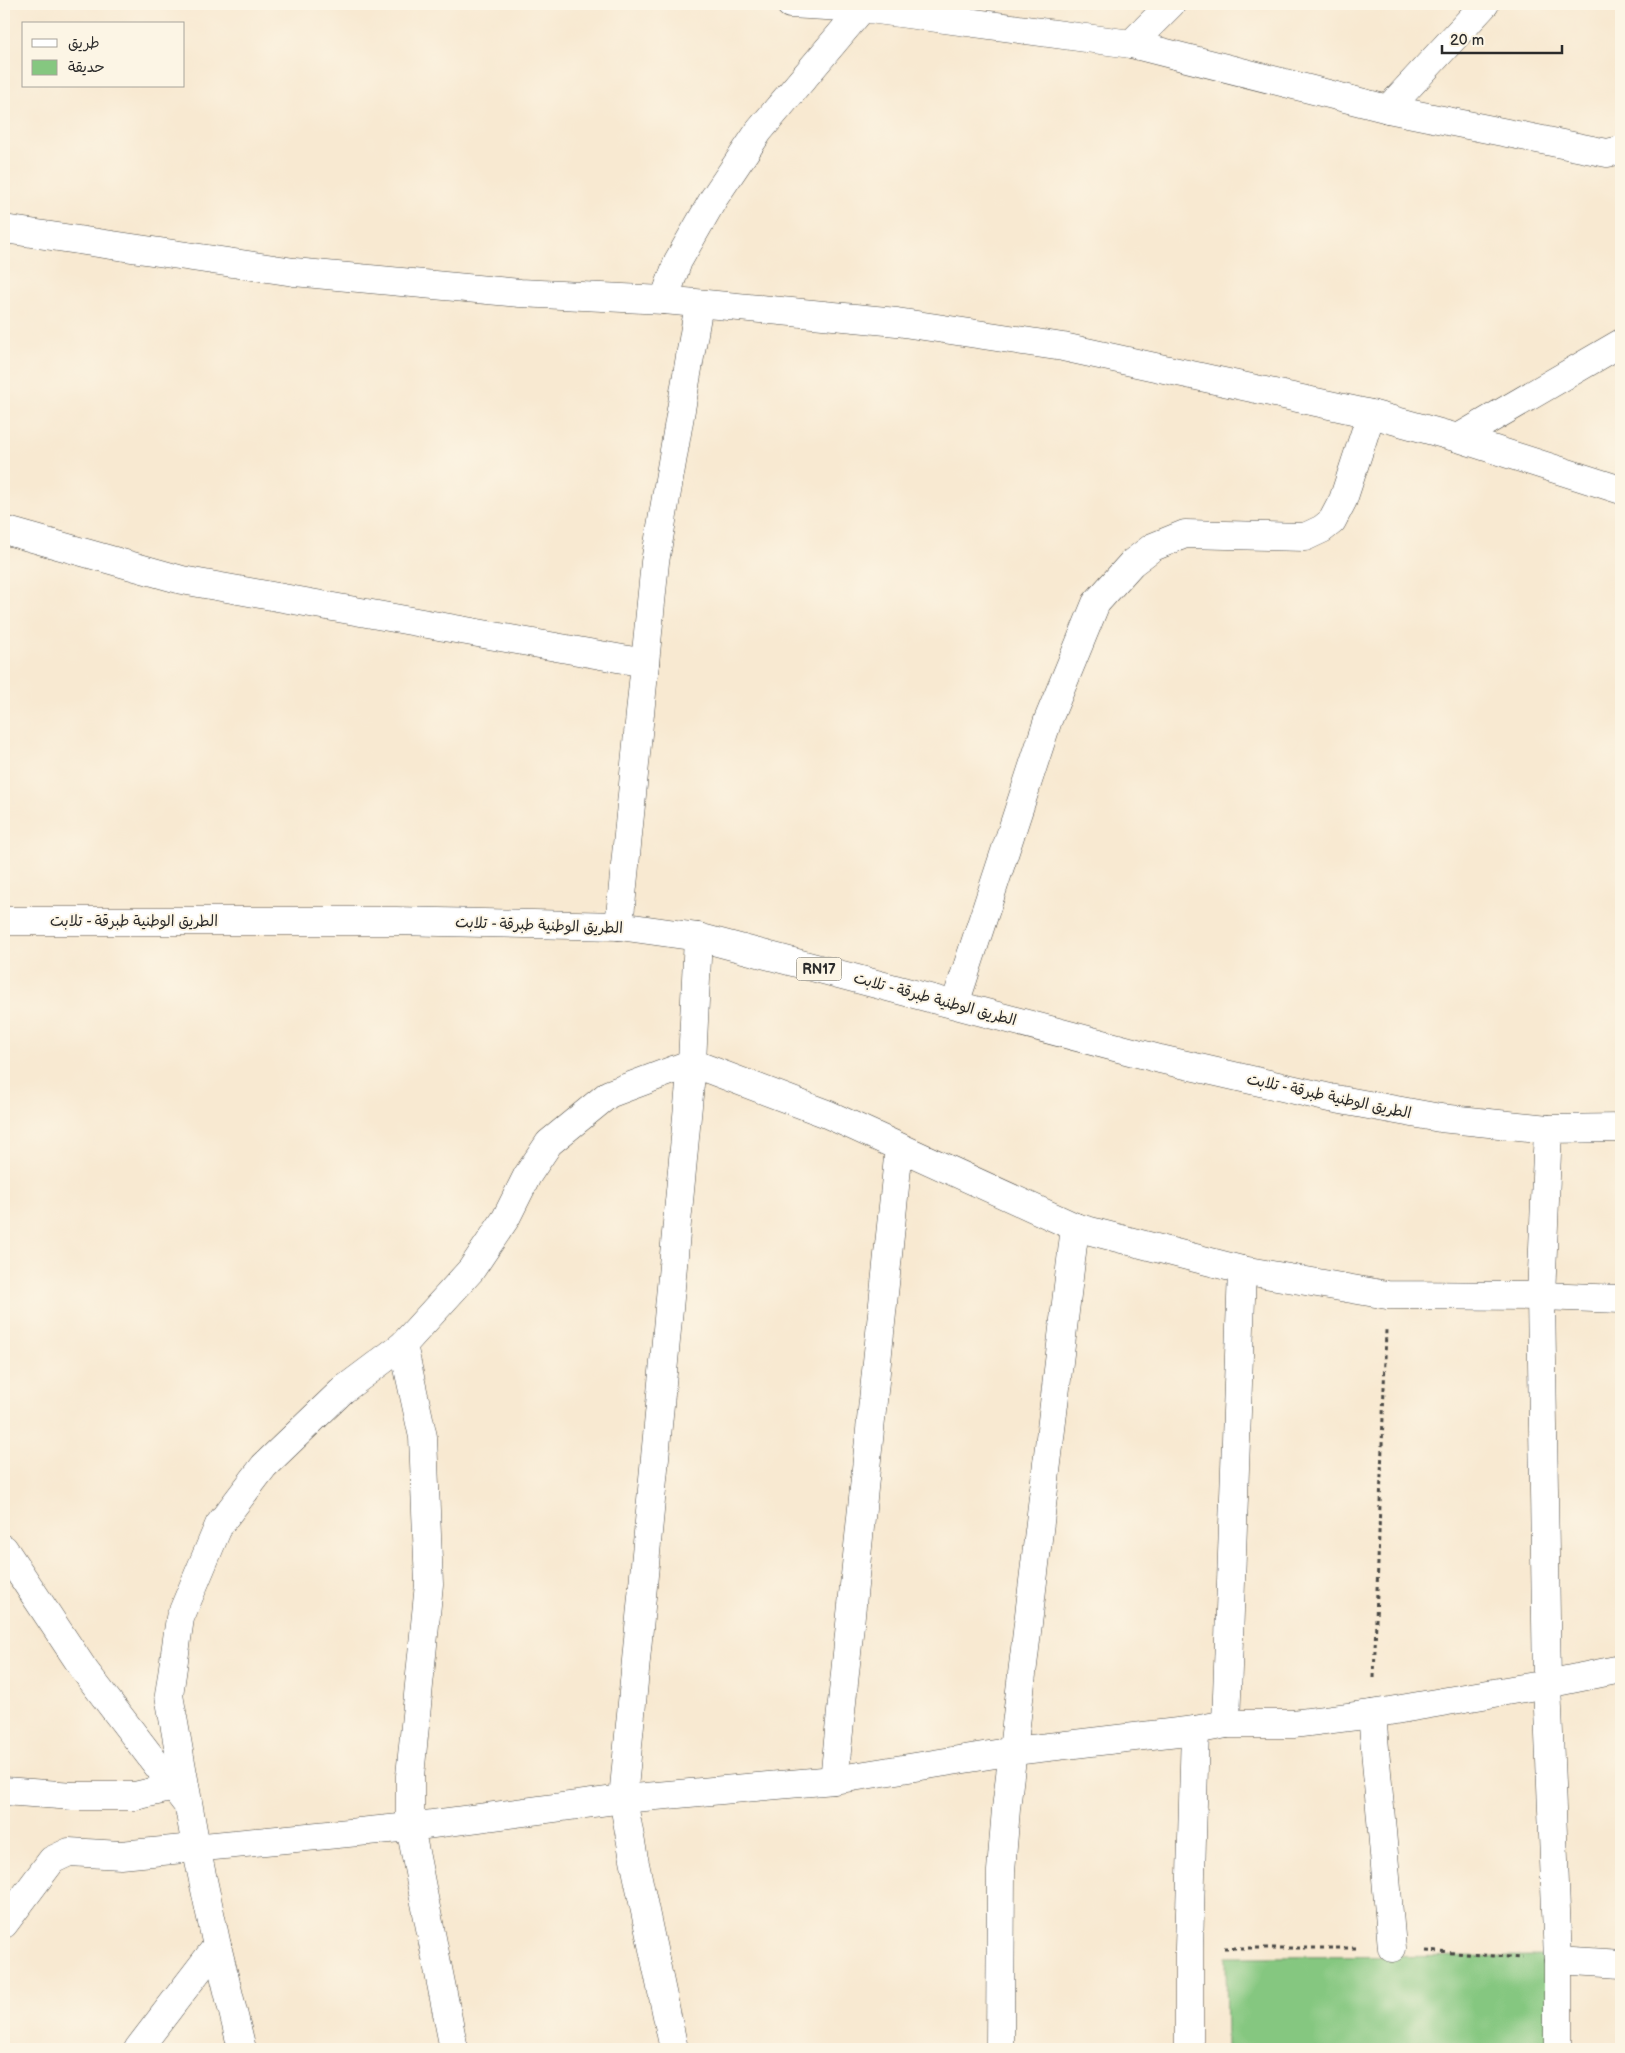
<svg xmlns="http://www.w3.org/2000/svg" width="1625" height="2053" viewBox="0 0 1625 2053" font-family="'Balsamiq Sans','Playpen Sans Arabic',sans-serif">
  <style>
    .green { fill: #85c780; stroke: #587956 }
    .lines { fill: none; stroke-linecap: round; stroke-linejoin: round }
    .street-casing { stroke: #4a4844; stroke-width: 29 }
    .primary-casing { stroke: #4a4844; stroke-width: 29 }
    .path { stroke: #4a4844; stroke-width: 3; stroke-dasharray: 4 4; stroke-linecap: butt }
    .street { stroke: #fff; stroke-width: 28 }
    .primary { stroke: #fff; stroke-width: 28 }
    .labels { text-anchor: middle; stroke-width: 4; stroke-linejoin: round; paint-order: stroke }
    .shield { fill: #fcf5e5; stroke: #6a6863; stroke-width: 1 }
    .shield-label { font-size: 14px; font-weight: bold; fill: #2b2b2b }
    .street-label { font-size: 15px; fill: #2b2b2b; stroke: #fcf5e5 }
  </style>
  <rect width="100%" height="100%" fill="#fcf5e5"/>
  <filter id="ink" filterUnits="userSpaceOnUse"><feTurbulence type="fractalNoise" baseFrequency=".02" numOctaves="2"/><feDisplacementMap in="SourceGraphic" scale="10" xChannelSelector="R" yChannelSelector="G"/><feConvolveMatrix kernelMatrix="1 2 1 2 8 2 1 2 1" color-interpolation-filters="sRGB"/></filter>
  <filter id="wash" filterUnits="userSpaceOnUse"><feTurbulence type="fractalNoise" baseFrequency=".0096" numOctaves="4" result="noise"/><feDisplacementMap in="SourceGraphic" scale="20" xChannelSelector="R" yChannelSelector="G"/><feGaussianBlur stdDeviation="1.12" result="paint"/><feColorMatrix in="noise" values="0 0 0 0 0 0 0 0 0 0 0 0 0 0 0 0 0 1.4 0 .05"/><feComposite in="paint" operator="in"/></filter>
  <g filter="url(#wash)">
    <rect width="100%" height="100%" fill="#f8e9d1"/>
    <polygon class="green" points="1561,1956 1562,2049 1227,2049 1226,1957"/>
  </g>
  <g filter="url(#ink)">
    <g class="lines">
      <defs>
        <g id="street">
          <polyline points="790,4 862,8 1131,44 1388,109 1587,149 1607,153 1621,150"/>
          <polyline points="1131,44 1171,4"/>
          <polyline points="1388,109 1485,4"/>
          <polyline points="4,229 294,272 520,293 664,300 897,322 1063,347 1371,414 1458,438 1621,490"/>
          <polyline points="664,300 678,261 714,198 759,131 866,4"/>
          <polyline points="1458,438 1621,343"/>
          <polyline points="4,530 182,580 645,663"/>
          <polyline points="619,926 655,562 699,304"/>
          <polyline points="955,1004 1048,720 1096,603 1132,563 1153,547 1185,534 1305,537 1322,529 1332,521 1343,500 1371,414"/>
          <polyline points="1548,1129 1541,1296 1547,1684 1558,1960 1558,2049"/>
          <polyline points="403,1345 423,1437 429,1584 410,1776 410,1827 454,2049"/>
          <polyline points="4,1549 85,1671 186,1803"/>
          <polyline points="1372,1714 1392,1948"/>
          <polyline points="1226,1724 1242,1270"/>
          <polyline points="834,1780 899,1148"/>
          <polyline points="4,1791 73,1796 135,1796 174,1787"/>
          <polyline points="4,1924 52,1860 69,1852 121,1855 410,1827 623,1799 834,1780 1014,1751 1195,1730 1226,1724 1293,1724 1372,1714 1547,1684 1621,1669"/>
          <polyline points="1558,1960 1621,1964"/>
          <polyline points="138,2049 217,1946"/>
          <polyline points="242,2049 217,1946 196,1847 169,1695 180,1618 219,1525 264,1466 343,1390 403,1345 471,1270 506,1218 527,1176 549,1143 609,1094 692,1063 827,1114 1075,1227 1242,1270 1387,1295 1541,1296 1621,1299"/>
          <polyline points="674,2049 634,1859 623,1799 692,1063 698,937"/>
          <polyline points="1000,2049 1001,1871 1006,1809 1075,1227"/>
          <polyline points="1189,2049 1189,1948 1195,1730"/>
        </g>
        <polyline id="primary" points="4,921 396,921 619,926 698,937 1160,1059 1330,1098 1440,1118 1548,1129 1621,1128"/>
      </defs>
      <use href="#street" class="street-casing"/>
      <use href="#primary" class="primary-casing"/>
      <g class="path">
        <polyline points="1374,1678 1386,1330"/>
        <polyline points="1224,1948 1357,1948"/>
        <polyline points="1426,1951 1522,1958"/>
      </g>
      <use href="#street" class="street"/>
      <use href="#primary" class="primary"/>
    </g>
  </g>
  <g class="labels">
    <rect class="shield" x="796.5" y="957.5" width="45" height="23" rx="4"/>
    <g class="shield-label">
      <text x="819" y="974">RN17</text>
    </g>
    <g class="street-label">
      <text x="134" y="926">الطريق الوطنية طبرقة - تلابت</text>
      <text transform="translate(539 925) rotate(2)" y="5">الطريق الوطنية طبرقة - تلابت</text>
      <text transform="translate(935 999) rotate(15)" y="5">الطريق الوطنية طبرقة - تلابت</text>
      <text transform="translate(1329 1096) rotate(12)" y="5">الطريق الوطنية طبرقة - تلابت</text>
    </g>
  </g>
  <rect width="1625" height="2053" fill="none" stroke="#fcf5e5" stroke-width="20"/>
  <rect x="22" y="22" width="162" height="65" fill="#fcf5e5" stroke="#a8a49b"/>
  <rect x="32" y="39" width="25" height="8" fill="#ffffff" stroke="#a8a49b"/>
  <text x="68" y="48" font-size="15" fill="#2b2b2b">طريق</text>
  <rect x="32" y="60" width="25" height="15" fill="#85c780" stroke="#a8a49b"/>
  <text x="68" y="72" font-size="15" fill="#2b2b2b">حديقة</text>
  <path d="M1442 45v8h120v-8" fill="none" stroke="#2b2b2b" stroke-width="2.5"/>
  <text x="1450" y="45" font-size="15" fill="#2b2b2b" stroke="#fcf5e5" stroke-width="4" paint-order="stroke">20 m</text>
</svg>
